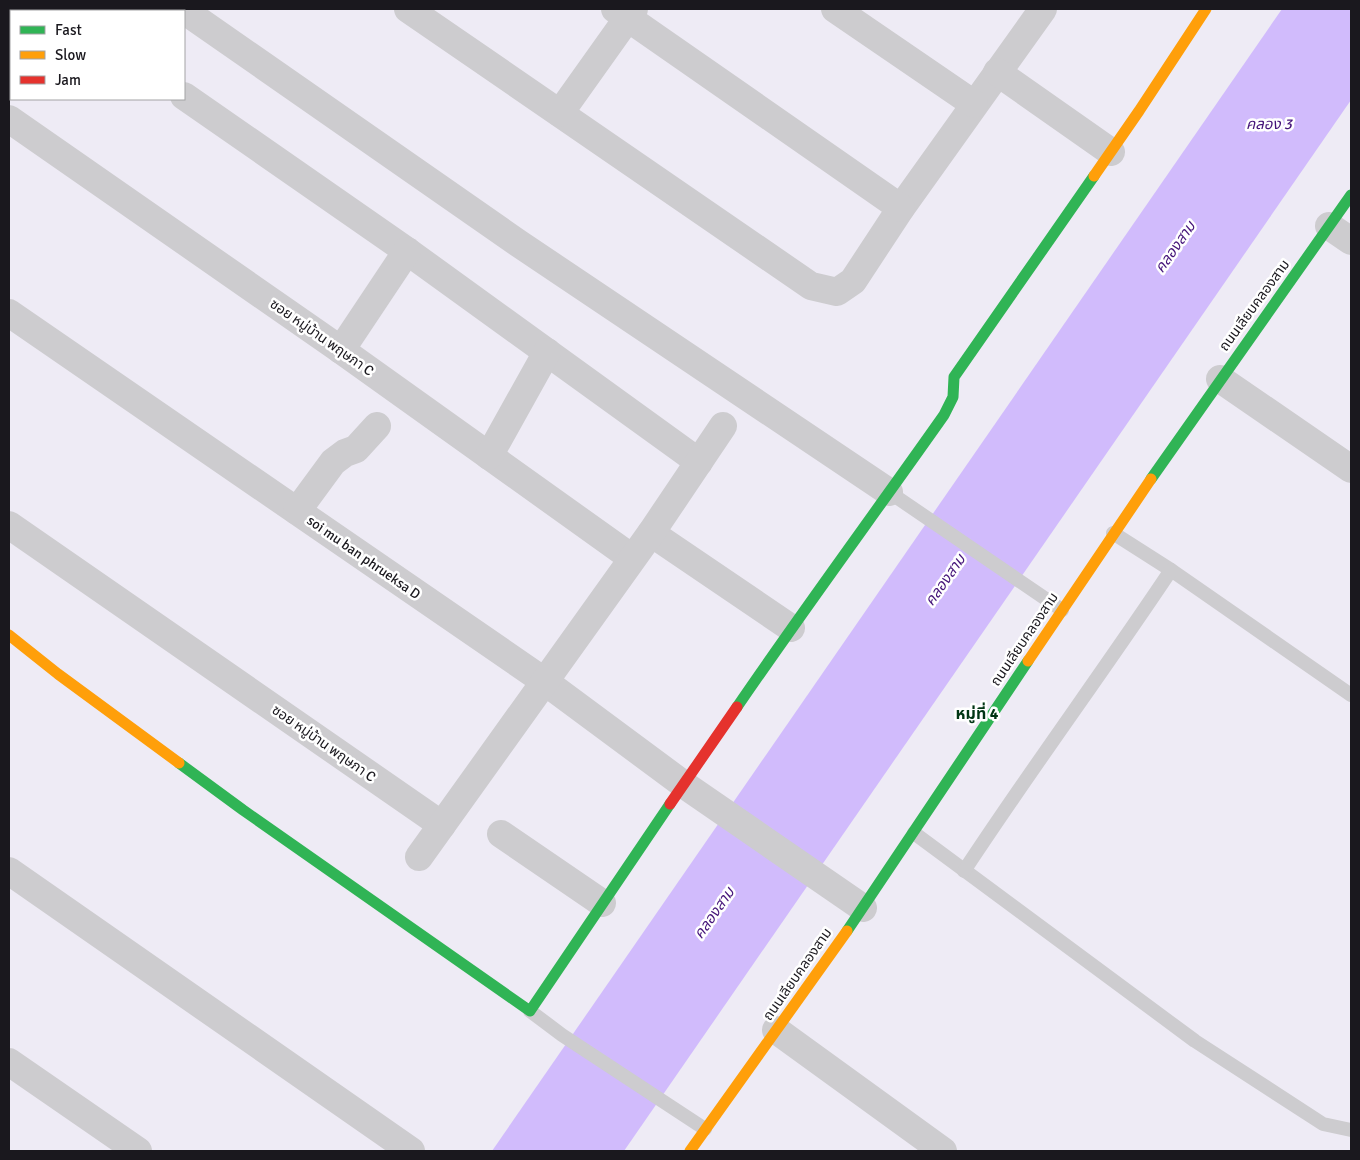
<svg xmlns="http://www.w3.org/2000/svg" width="1360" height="1160" viewBox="0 0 1360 1160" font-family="Signika,'Noto Sans Thai',sans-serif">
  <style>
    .water { fill: #d1bbfc }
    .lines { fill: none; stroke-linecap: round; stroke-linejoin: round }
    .lane { stroke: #cdcccf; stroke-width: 14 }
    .street { stroke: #cdcccf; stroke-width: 28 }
    .fast { stroke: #30b455; stroke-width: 11 }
    .slow { stroke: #ff9f0a; stroke-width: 11 }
    .jam { stroke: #e5322d; stroke-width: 11 }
    .labels { text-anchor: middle; stroke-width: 5; stroke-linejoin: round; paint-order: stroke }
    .street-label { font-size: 14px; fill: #1a181e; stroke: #fff }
    .water-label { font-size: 15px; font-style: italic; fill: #441379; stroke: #fff }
    .quarter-label { font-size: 16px; font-weight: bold; fill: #003514; stroke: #fff }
  </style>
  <rect width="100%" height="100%" fill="#eeebf5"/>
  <polygon class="water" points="1282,9 1351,9 1351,100 624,1151 492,1151"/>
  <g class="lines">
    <g class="lane">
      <polyline points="889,492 1062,610"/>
      <polyline points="1113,533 1171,570 1351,695"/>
      <polyline points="914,833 1195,1041 1323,1124 1351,1130"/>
      <path d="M 964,871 C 1031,769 1103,672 1171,570"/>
      <polyline points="530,1011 562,1035 705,1129"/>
    </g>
    <g class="street">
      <polyline points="57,9 60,11"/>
      <polyline points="182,9 518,243 889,492"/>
      <polyline points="408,9 811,286 837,292 853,281 901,208 1043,9"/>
      <polyline points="615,9 901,208"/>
      <polyline points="835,9 974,104"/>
      <polyline points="997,72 1111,152"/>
      <polyline points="184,96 407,251 699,462"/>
      <polyline points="560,113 634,9"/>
      <polyline points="9,119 341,350 632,558"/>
      <polyline points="1329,226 1351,241"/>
      <polyline points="9,313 544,681 683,784 863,908"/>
      <polyline points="341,350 407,251"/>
      <polyline points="1220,379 1351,469"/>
      <polyline points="489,456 547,352"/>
      <polyline points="297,511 333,462 345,453 356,449 377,426"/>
      <polyline points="9,525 442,825"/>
      <polyline points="651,533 791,628"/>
      <polyline points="501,834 602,903"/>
      <polyline points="419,857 651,533 723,426"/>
      <polyline points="9,871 411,1151"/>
      <polyline points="776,1030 943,1151"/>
      <polyline points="9,1062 138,1151"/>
    </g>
    <g class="fast">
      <polyline points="1151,479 1351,195"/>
      <path d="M 737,707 C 804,609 875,513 944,415 L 953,397 L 954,377 L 1094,176"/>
      <polyline points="179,763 243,810 530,1011 670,804"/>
      <polyline points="847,931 1028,661"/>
    </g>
    <g class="slow">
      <polyline points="1094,176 1139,111 1206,9"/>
      <polyline points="9,635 58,674 179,763"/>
      <polyline points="1028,661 1151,479"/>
      <polyline points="690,1151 847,931"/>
    </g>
    <polyline class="jam" points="670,804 737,707"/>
  </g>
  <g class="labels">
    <g class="street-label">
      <text transform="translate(1254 305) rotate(-54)" y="5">ถนนเลียบคลองสาม</text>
      <text transform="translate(322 337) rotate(35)" y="5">ซอย หมู่บ้าน พฤษภา C</text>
      <text transform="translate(364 557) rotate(35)" y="5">soi mu ban phrueksa D</text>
      <text transform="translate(1024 639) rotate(-56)" y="5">ถนนเลียบคลองสาม</text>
      <text transform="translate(324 743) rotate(35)" y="5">ซอย หมู่บ้าน พฤษภา C</text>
      <text transform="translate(797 974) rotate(-55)" y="5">ถนนเลียบคลองสาม</text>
    </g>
    <g class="water-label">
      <text x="1269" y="129">คลอง 3</text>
      <text transform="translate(1175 247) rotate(-55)" y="5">คลองสาม</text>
      <text transform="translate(945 580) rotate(-55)" y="5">คลองสาม</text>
      <text transform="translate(714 913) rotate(-55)" y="5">คลองสาม</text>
    </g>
    <g class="quarter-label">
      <text x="977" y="719">หมู่ที่ 4</text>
    </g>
  </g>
  <rect width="1360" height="1160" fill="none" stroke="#1a181e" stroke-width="20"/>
  <rect x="10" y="10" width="175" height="90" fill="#ffffff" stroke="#a3a3a5"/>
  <rect x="20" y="26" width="25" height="8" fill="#30b455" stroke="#a3a3a5"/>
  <text x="55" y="35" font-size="15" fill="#1a181e">Fast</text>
  <rect x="20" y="51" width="25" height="8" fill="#ff9f0a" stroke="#a3a3a5"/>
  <text x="55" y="60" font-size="15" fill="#1a181e">Slow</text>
  <rect x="20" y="76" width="25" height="8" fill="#e5322d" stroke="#a3a3a5"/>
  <text x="55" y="85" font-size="15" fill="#1a181e">Jam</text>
</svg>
